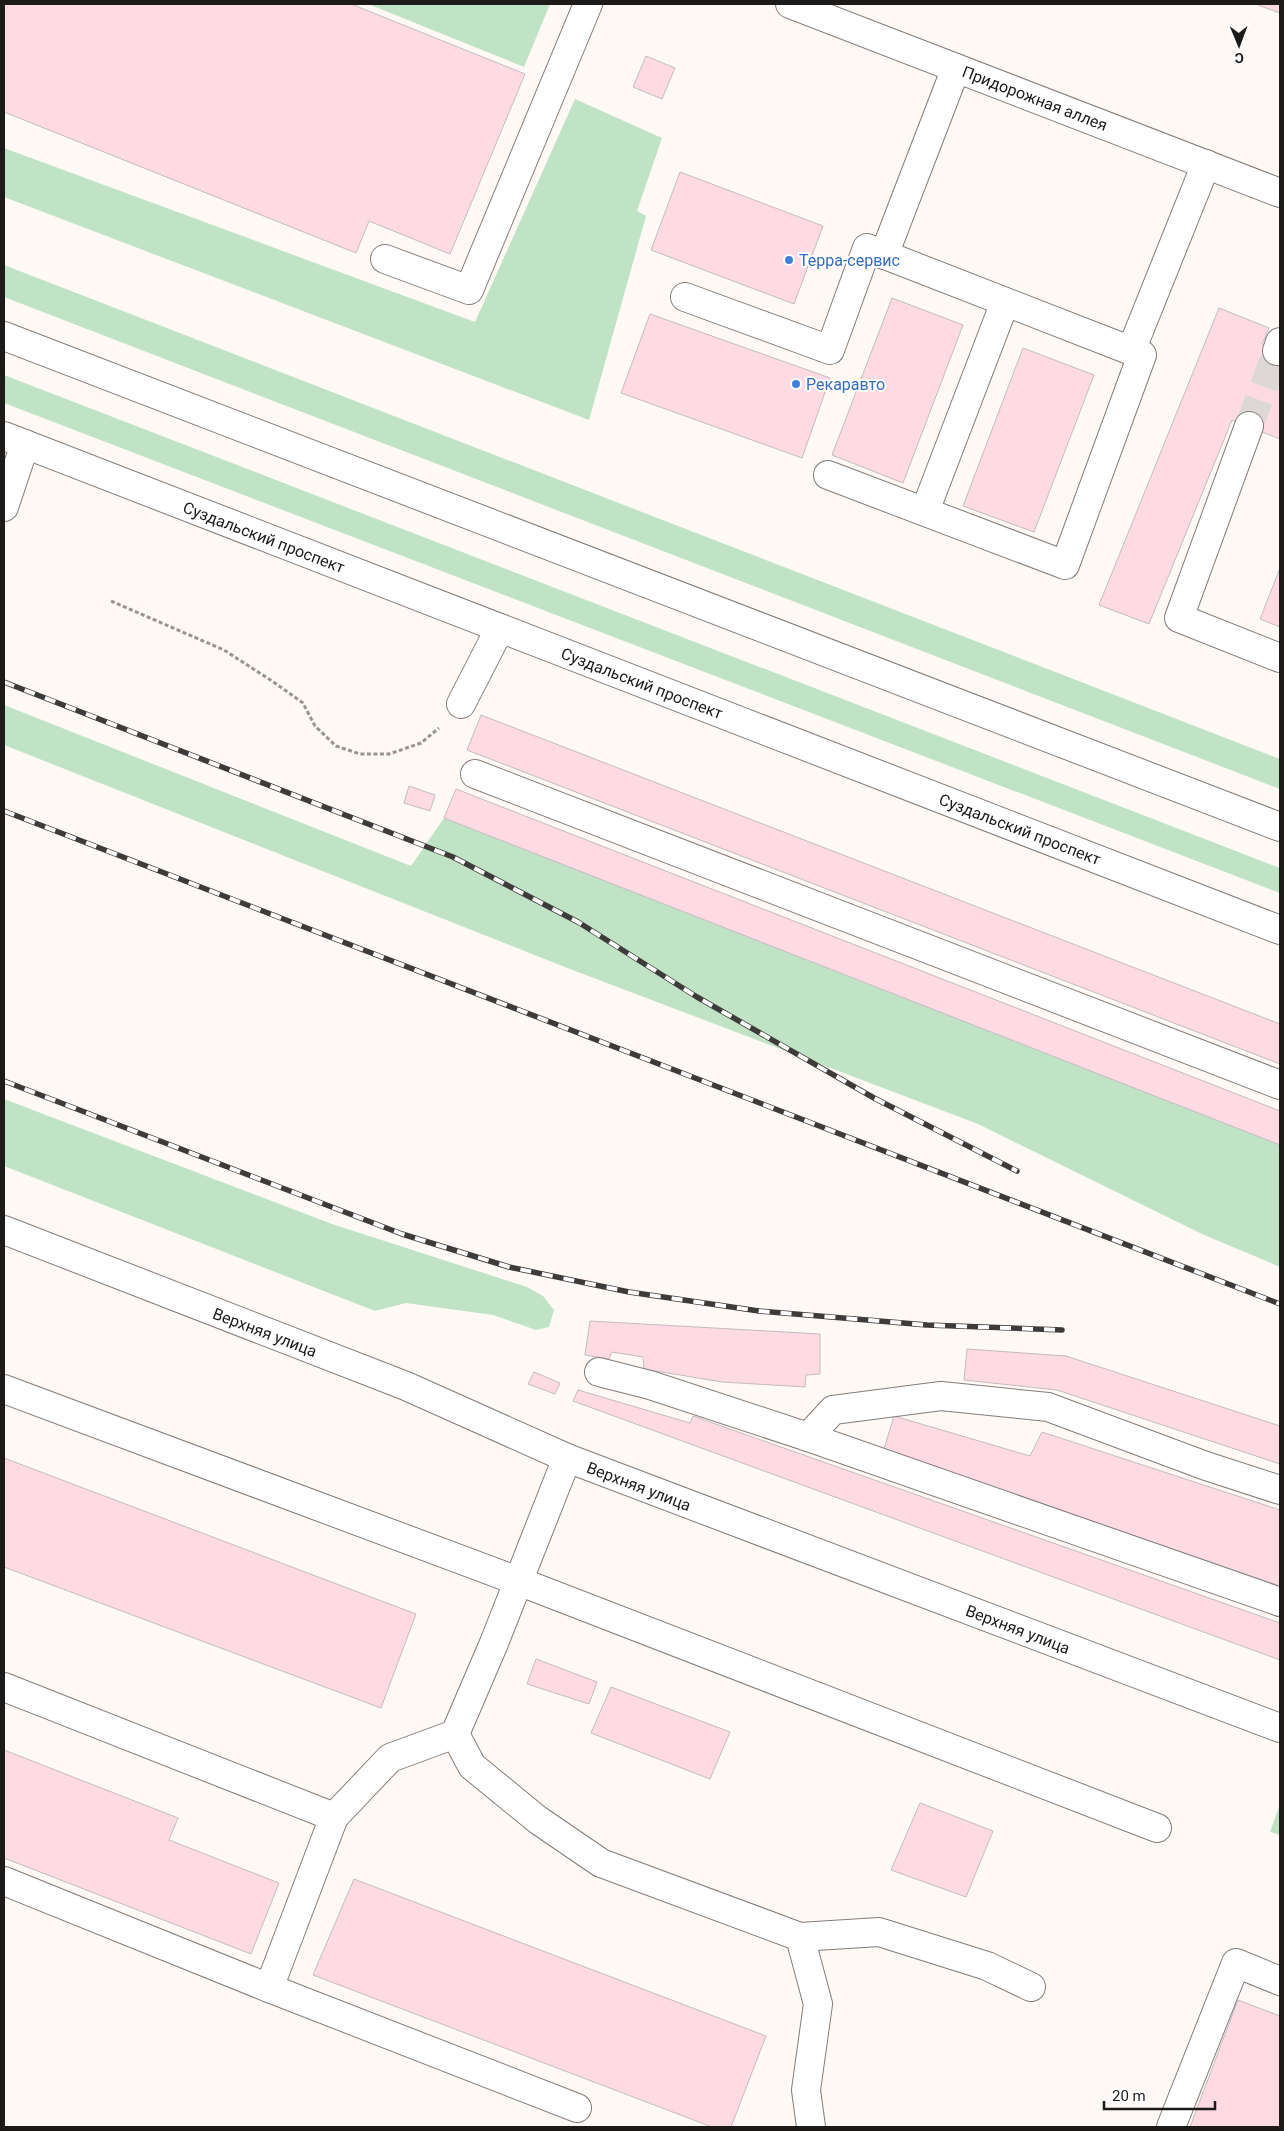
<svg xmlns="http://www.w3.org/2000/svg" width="1284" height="2131" viewBox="0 0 1284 2131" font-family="Roboto,sans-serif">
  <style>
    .green { fill: #c0e2c5 }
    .building { fill: #fedae5; stroke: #c3bbbd }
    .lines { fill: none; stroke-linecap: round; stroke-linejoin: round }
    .minor-tunnel { stroke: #ddd8d5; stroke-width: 28; stroke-dasharray: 28 14; stroke-linecap: butt }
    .minor-casing { stroke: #837d79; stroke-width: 30 }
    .major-casing { stroke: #837d79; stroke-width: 30 }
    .path { stroke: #999492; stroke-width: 3; stroke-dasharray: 4 2.5; stroke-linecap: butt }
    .minor { stroke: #fff; stroke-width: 28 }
    .major { stroke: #fff; stroke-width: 28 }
    .rail-casing { stroke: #3e3c3b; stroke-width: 5.5 }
    .rail { stroke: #fff; stroke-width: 4; stroke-dasharray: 11; stroke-linecap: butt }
    .shop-dot { fill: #3f7fe0; stroke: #fff; stroke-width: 2 }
    .labels { text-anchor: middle; stroke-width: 4; stroke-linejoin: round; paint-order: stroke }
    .street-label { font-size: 16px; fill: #1d1b1a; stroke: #fff }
    .shop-label { font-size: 16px; fill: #366cbe; stroke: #fff; text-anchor: start }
  </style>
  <rect width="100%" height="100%" fill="#fff9f6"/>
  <g class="green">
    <polygon points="368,4 550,4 524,67"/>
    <polygon points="575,99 662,138 637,211 646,216 589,420 4,197 4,148 475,322"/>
    <polygon points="4,265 1280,759 1280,789 4,297"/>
    <polygon points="4,375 1280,868 1280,893 4,403"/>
    <polygon points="4,705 411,866 444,818 1280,1145 1280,1267 1202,1234 978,1124 570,969 4,745"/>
    <polygon points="4,1099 332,1224 527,1287 543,1296 554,1310 549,1327 536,1330 493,1315 406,1303 375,1311 4,1166"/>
    <polygon points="1280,1804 1280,1835 1270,1832"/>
  </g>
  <g class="building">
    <polygon points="4,4 351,4 525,74 450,254 369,221 356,253 4,112"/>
    <polygon points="1255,4 1280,4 1280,13 1269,9"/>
    <polygon points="646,56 675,68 662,99 633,87"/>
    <polygon points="680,172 823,226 794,304 651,250"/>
    <polygon points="892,298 963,325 903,483 832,455"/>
    <polygon points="1219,308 1269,328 1262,344 1280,352 1280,439 1232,420 1149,624 1099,605"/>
    <polygon points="650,314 830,378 802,458 621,393"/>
    <polygon points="1023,348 1094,375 1034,532 963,506"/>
    <polygon points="1280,568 1280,627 1260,619"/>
    <polygon points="481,715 1280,1024 1280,1064 467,750"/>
    <polygon points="409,786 435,795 430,811 404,803"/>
    <polygon points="456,789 1280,1111 1280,1145 444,818"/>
    <polygon points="590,1321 820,1334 820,1374 806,1375 805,1387 722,1382 644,1369 643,1357 612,1352 609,1359 585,1355"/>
    <polygon points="967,1349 1066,1356 1280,1426 1280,1464 1057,1390 964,1380"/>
    <polygon points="534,1372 560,1383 555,1394 528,1384"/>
    <polygon points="578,1390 690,1423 693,1416 1280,1623 1280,1660 573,1401"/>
    <polygon points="894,1416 1030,1456 1042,1432 1280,1510 1280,1586 884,1449"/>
    <polygon points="4,1458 416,1614 381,1708 4,1567"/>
    <polygon points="536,1659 597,1682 589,1704 527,1684"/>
    <polygon points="611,1687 730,1732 710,1779 591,1733"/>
    <polygon points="4,1750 178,1818 169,1840 279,1883 251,1954 4,1858"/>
    <polygon points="920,1803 993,1831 966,1897 891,1870"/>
    <polygon points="354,1879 766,2036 731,2127 712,2127 313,1975"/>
    <polygon points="1238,2000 1280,2016 1280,2127 1190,2127"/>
  </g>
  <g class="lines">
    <polyline class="minor-tunnel" points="1249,426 1277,351"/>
    <defs>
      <g id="minor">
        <polyline points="790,4 1280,193"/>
        <polyline points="884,255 956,68"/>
        <polyline points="385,259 469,290 588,4"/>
        <polyline points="685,297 830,350 867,248 1142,355 1065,565 828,475"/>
        <polyline points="1131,351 1206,164"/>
        <polyline points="1277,351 1280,342"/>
        <polyline points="1249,426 1179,618 1280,658"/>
        <polyline points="4,507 25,444"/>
        <polyline points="925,511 1005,302"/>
        <polyline points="461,704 500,628"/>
        <polyline points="475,774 1280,1085"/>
        <polyline points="4,1230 406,1386 567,1458 1280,1728"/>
        <polyline points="599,1372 650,1385 808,1437 1280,1602"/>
        <polyline points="4,1389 518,1581 1157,1828"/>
        <polyline points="808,1437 833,1410 941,1396 1048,1407 1206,1466 1280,1490"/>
        <polyline points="567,1458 494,1643 455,1734 472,1766 538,1820 601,1863 800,1937 879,1932 987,1966 1031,1987"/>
        <polyline points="4,1687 334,1817 390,1758 455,1734"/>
        <polyline points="4,1881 269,1988 334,1817"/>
        <polyline points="800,1937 818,2004 806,2090 811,2127"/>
        <polyline points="269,1988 577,2108"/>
        <polyline points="1171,2127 1236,1963 1280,1981"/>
      </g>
      <g id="major">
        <polyline points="4,336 1280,827"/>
        <polyline points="4,436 1280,930"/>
      </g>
    </defs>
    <use href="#minor" class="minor-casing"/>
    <use href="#major" class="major-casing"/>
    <polyline class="path" points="111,601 224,650 272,681 303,703 315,726 336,746 360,754 389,754 421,743 439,728"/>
    <use href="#minor" class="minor"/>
    <use href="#major" class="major"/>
    <defs>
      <g id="rail">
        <polyline points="4,682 453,857 578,922 697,997 874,1098 1017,1171"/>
        <polyline points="4,811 1280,1304"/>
        <polyline points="4,1081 402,1234 509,1267 629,1292 759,1311 927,1325 1062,1330"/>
      </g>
    </defs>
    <use href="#rail" class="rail-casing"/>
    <use href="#rail" class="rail"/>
  </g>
  <g class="shop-dot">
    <circle cx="789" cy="260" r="5"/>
    <circle cx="796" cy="384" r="5"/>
  </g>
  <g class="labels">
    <g class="street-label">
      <text transform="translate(1035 98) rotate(21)" y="6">Придорожная аллея</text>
      <text transform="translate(264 537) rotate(21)" y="6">Суздальский проспект</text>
      <text transform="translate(642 683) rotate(21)" y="6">Суздальский проспект</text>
      <text transform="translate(1020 829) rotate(21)" y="6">Суздальский проспект</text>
      <text transform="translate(265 1332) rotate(21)" y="6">Верхняя улица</text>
      <text transform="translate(639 1486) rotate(21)" y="6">Верхняя улица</text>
      <text transform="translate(1018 1629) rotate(21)" y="6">Верхняя улица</text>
    </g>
    <g class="shop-label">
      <text x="799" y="266">Терра-сервис</text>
      <text x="806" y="390">Рекаравто</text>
    </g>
  </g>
  <rect width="1284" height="2131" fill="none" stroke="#1d1b1a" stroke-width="10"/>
  <g transform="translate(1239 45) rotate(179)" stroke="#ffffff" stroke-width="4" paint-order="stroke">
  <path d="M0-4L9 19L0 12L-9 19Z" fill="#1d1b1a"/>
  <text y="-8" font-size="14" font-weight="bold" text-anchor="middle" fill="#1d1b1a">С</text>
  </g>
  <path d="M1104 2101v8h111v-8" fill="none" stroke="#1d1b1a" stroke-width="2.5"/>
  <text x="1112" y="2101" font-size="15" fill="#1d1b1a" stroke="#ffffff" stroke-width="4" paint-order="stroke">20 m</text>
</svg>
